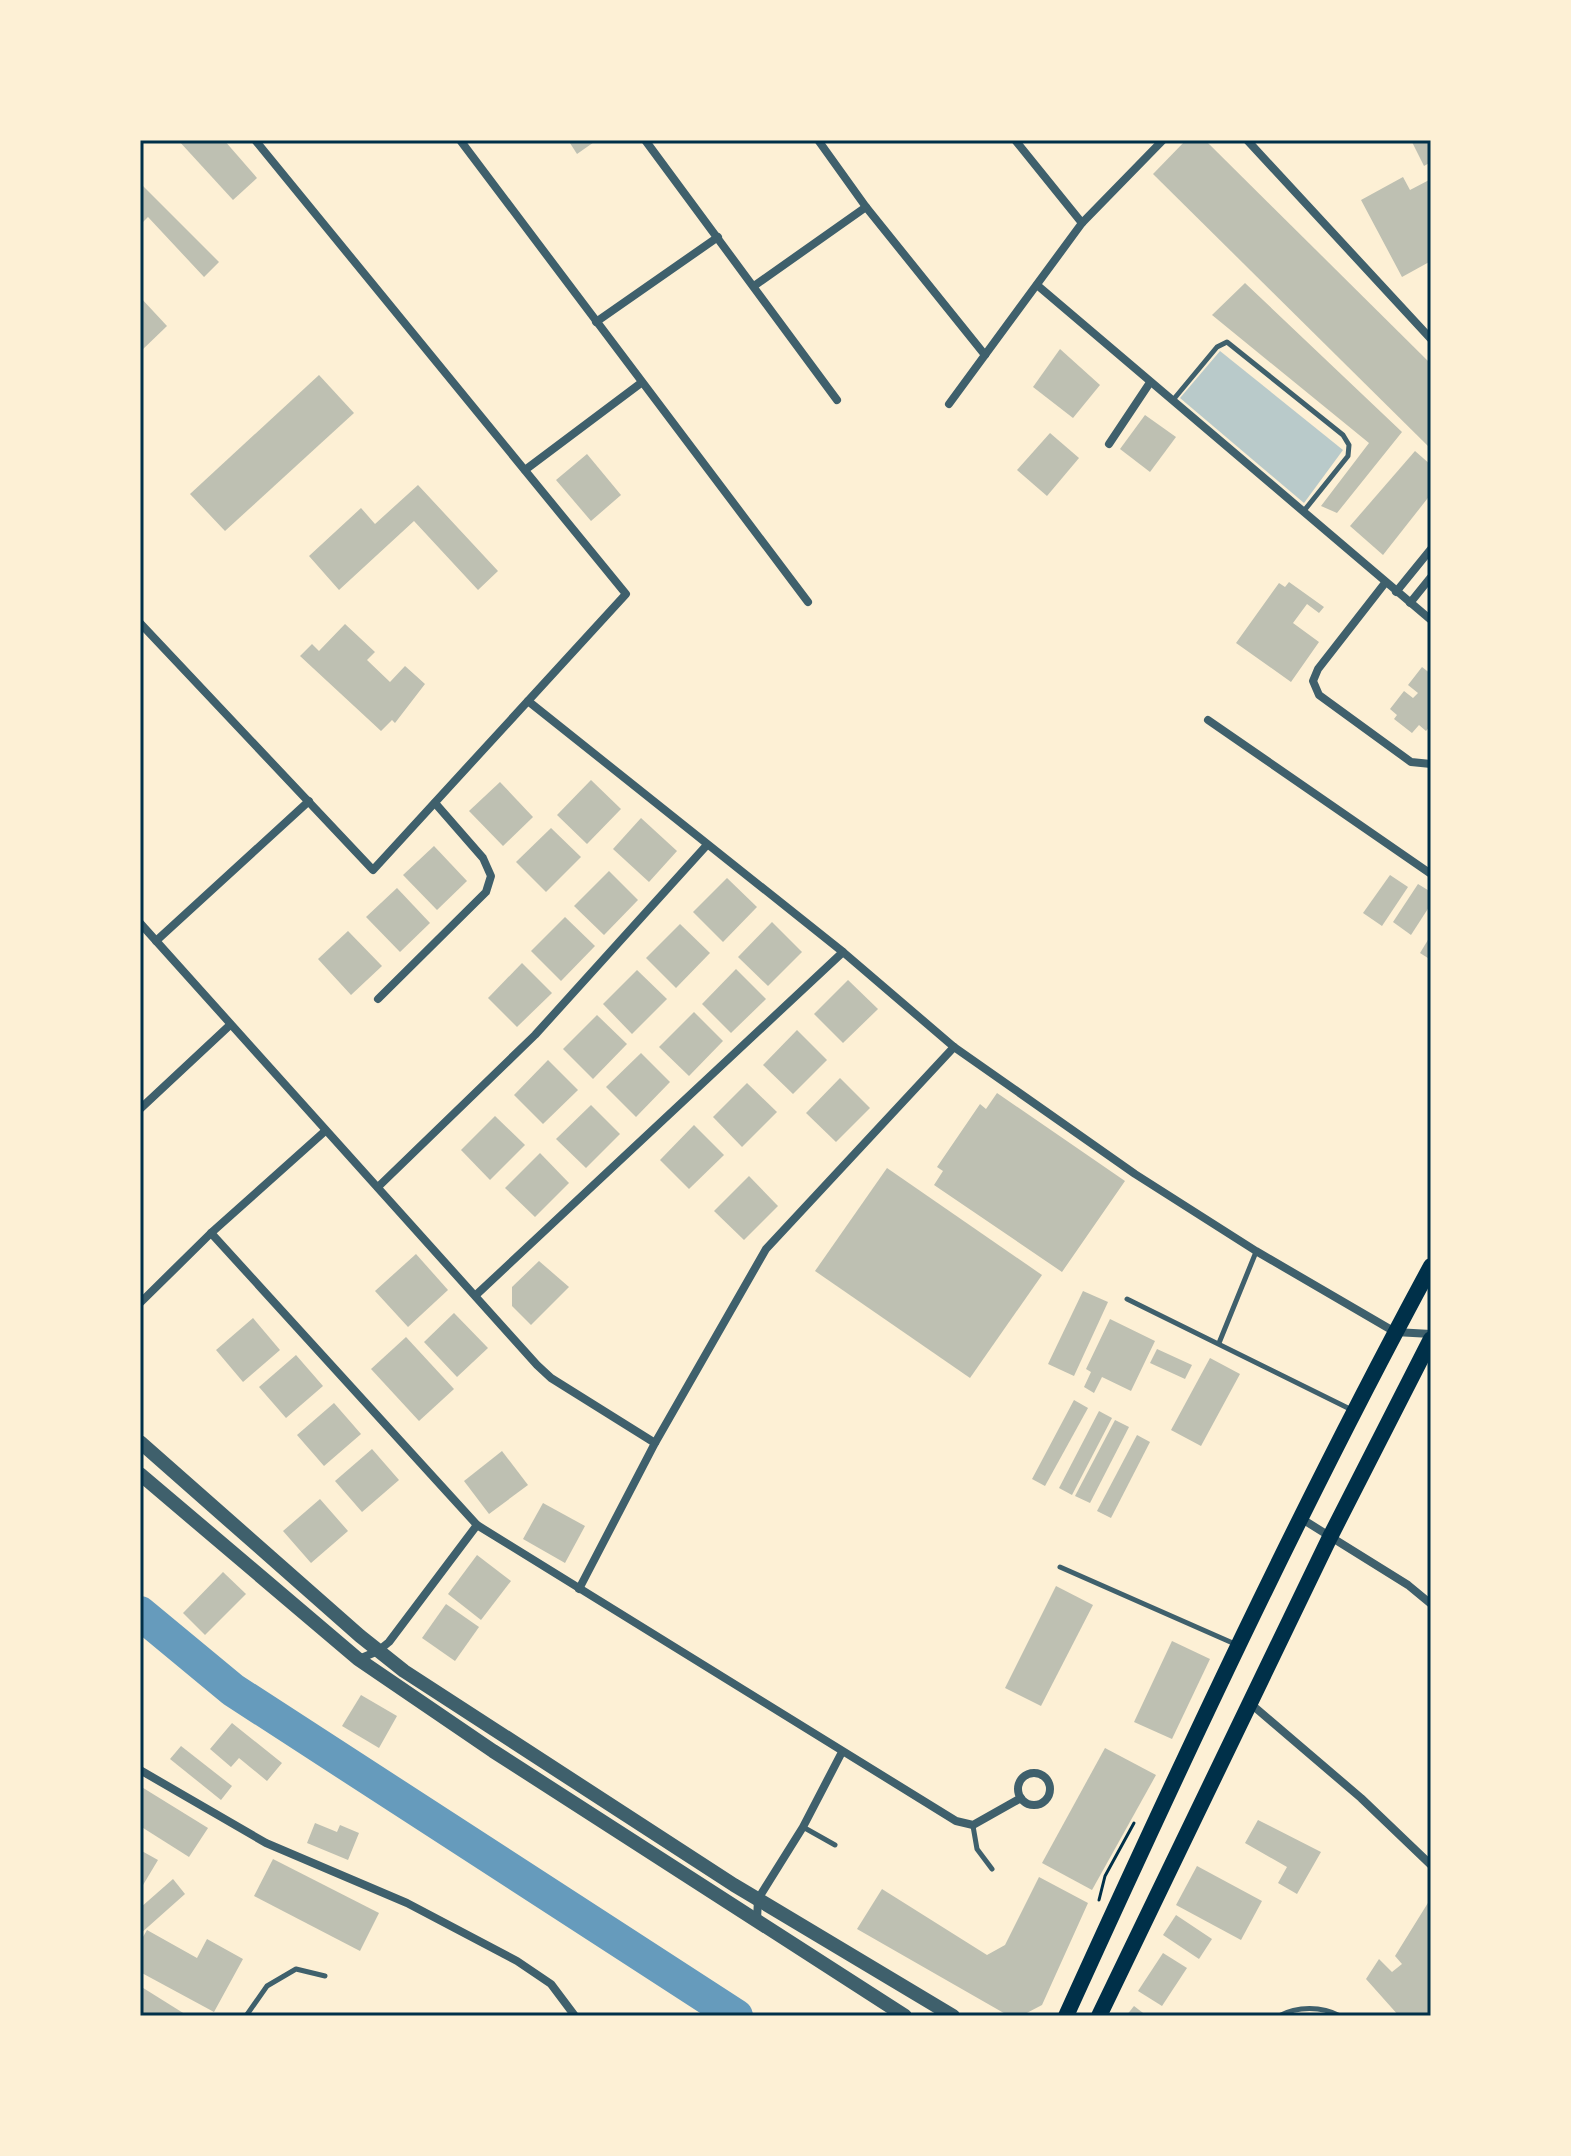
<svg xmlns="http://www.w3.org/2000/svg" width="1571" height="2156" viewBox="0 0 1571 2156" font-family="Commissioner,sans-serif">
  <style>
    .green { fill: #b9caca }
    .lines { fill: none; stroke-linecap: round; stroke-linejoin: round }
    .river { stroke: #669bbc; stroke-width: 34 }
    .building { fill: #bec0b2 }
    .path { stroke: #003049; stroke-width: 3 }
    .service { stroke: #3f606c; stroke-width: 5 }
    .minor { stroke: #3f606c; stroke-width: 8 }
    .tertiary { stroke: #3f606c; stroke-width: 14 }
    .secondary { stroke: #003049; stroke-width: 16 }
    .neatline { fill: none; stroke: #003049; stroke-width: 3 }
  </style>
  <rect width="100%" height="100%" fill="#fdf0d5"/>
  <polygon class="green" points="1220,351 1343,450 1304,503 1180,398"/>
  <g class="lines">
    <polyline class="river" points="140,1613 233,1690 736,2016"/>
  </g>
  <g class="building">
    <polygon points="178,140 224,140 257,178 233,200"/>
    <polygon points="568,140 597,140 577,154"/>
    <polygon points="1186,140 1205,140 1431,364 1431,449 1153,174"/>
    <polygon points="1411,140 1431,140 1431,162 1424,166"/>
    <polygon points="1403,177 1410,190 1431,179 1431,261 1402,277 1361,200"/>
    <polygon points="140,183 219,262 204,277 148,217 140,225"/>
    <polygon points="1245,283 1402,432 1337,513 1321,506 1369,443 1212,315"/>
    <polygon points="140,297 167,326 140,352"/>
    <polygon points="1060,349 1100,385 1073,418 1033,387"/>
    <polygon points="319,375 354,413 225,531 190,494"/>
    <polygon points="1145,415 1176,437 1150,472 1120,449"/>
    <polygon points="1050,433 1079,458 1047,496 1017,470"/>
    <polygon points="1415,451 1431,465 1431,494 1383,555 1350,526"/>
    <polygon points="587,454 621,495 591,521 556,480"/>
    <polygon points="418,485 498,571 478,590 414,521 339,590 309,556 361,508 375,524"/>
    <polygon points="1289,582 1324,607 1319,613 1307,604 1293,623 1319,642 1291,682 1236,643 1279,583 1285,587"/>
    <polygon points="345,624 375,652 367,660 390,682 405,666 425,684 395,723 392,720 381,731 300,656 312,644 319,651"/>
    <polygon points="1422,667 1431,674 1431,725 1426,731 1419,725 1412,733 1394,719 1397,715 1390,709 1404,691 1413,698 1418,693 1408,685"/>
    <polygon points="591,780 621,809 587,844 557,815"/>
    <polygon points="500,782 533,817 503,846 469,811"/>
    <polygon points="641,818 677,851 649,882 613,849"/>
    <polygon points="551,828 581,857 546,892 516,862"/>
    <polygon points="434,846 467,881 437,910 403,875"/>
    <polygon points="609,871 638,900 604,935 574,906"/>
    <polygon points="1390,875 1408,887 1382,926 1363,913"/>
    <polygon points="727,878 757,907 723,942 693,912"/>
    <polygon points="1418,884 1431,892 1431,904 1411,935 1393,922"/>
    <polygon points="397,888 430,923 400,952 366,917"/>
    <polygon points="565,917 595,946 561,981 531,951"/>
    <polygon points="772,922 802,952 768,986 738,957"/>
    <polygon points="680,924 710,953 676,988 646,958"/>
    <polygon points="348,931 382,966 351,995 318,959"/>
    <polygon points="1431,935 1431,960 1420,953"/>
    <polygon points="522,963 552,993 517,1027 488,998"/>
    <polygon points="736,969 766,999 731,1033 702,1004"/>
    <polygon points="637,970 667,999 632,1034 603,1004"/>
    <polygon points="848,980 878,1009 843,1043 814,1014"/>
    <polygon points="694,1012 723,1041 689,1076 659,1047"/>
    <polygon points="597,1015 627,1044 593,1079 563,1049"/>
    <polygon points="797,1030 827,1060 793,1094 763,1065"/>
    <polygon points="641,1053 670,1082 636,1117 606,1087"/>
    <polygon points="548,1060 578,1090 543,1124 514,1095"/>
    <polygon points="840,1078 870,1108 836,1142 806,1113"/>
    <polygon points="747,1083 777,1112 742,1147 713,1117"/>
    <polygon points="997,1093 1125,1181 1062,1272 934,1185 943,1171 937,1167 980,1104 986,1109"/>
    <polygon points="591,1105 620,1134 586,1168 556,1139"/>
    <polygon points="495,1116 525,1145 490,1180 461,1150"/>
    <polygon points="694,1125 724,1155 689,1189 660,1160"/>
    <polygon points="540,1153 569,1183 535,1217 505,1188"/>
    <polygon points="887,1168 1042,1275 970,1378 815,1271"/>
    <polygon points="749,1176 778,1206 744,1240 714,1211"/>
    <polygon points="416,1254 448,1290 408,1327 375,1291"/>
    <polygon points="539,1261 569,1287 531,1325 512,1306 512,1287"/>
    <polygon points="1083,1291 1108,1302 1074,1376 1048,1364"/>
    <polygon points="454,1313 488,1348 457,1377 424,1342"/>
    <polygon points="253,1318 280,1350 243,1382 216,1350"/>
    <polygon points="1110,1319 1155,1341 1131,1391 1102,1377 1094,1393 1084,1387 1091,1372 1086,1369"/>
    <polygon points="406,1337 454,1389 419,1421 371,1369"/>
    <polygon points="1157,1349 1192,1365 1185,1379 1150,1363"/>
    <polygon points="296,1355 323,1386 286,1418 259,1387"/>
    <polygon points="1210,1358 1240,1374 1201,1446 1171,1430"/>
    <polygon points="1074,1400 1088,1408 1045,1486 1032,1479"/>
    <polygon points="334,1403 361,1434 324,1466 297,1435"/>
    <polygon points="1099,1411 1112,1418 1072,1495 1059,1488"/>
    <polygon points="1115,1420 1129,1427 1090,1503 1075,1496"/>
    <polygon points="1137,1435 1150,1442 1111,1518 1097,1511"/>
    <polygon points="372,1449 399,1480 362,1512 335,1481"/>
    <polygon points="502,1451 528,1485 489,1514 464,1481"/>
    <polygon points="320,1499 348,1531 311,1563 283,1531"/>
    <polygon points="543,1503 585,1526 565,1563 523,1539"/>
    <polygon points="477,1555 511,1581 481,1620 448,1594"/>
    <polygon points="223,1572 246,1594 205,1635 183,1613"/>
    <polygon points="1056,1586 1093,1605 1041,1706 1005,1688"/>
    <polygon points="446,1604 479,1627 455,1661 422,1638"/>
    <polygon points="1172,1641 1210,1659 1172,1739 1134,1722"/>
    <polygon points="361,1695 397,1716 379,1748 342,1726"/>
    <polygon points="232,1723 282,1763 267,1781 239,1758 231,1767 210,1749"/>
    <polygon points="181,1746 232,1786 221,1800 170,1759"/>
    <polygon points="1105,1748 1156,1775 1092,1890 1042,1863"/>
    <polygon points="140,1786 208,1828 189,1857 140,1826"/>
    <polygon points="1258,1820 1321,1852 1297,1894 1278,1883 1287,1867 1245,1843"/>
    <polygon points="315,1823 337,1832 340,1825 359,1833 348,1860 307,1843"/>
    <polygon points="140,1850 158,1860 140,1890"/>
    <polygon points="273,1859 379,1913 360,1951 254,1896"/>
    <polygon points="1197,1866 1262,1901 1241,1940 1176,1905"/>
    <polygon points="1039,1877 1088,1903 1042,2005 1021,2016 1009,2016 857,1929 882,1889 987,1955 1005,1945"/>
    <polygon points="173,1879 185,1894 140,1934 140,1908"/>
    <polygon points="1431,1898 1431,2016 1399,2016 1366,1979 1379,1959 1392,1972 1402,1964 1395,1956"/>
    <polygon points="1176,1915 1212,1939 1199,1959 1163,1935"/>
    <polygon points="147,1930 197,1958 207,1939 243,1959 214,2012 140,1972 140,1942"/>
    <polygon points="1163,1953 1187,1968 1162,2006 1138,1991"/>
    <polygon points="140,1986 188,2016 140,2016"/>
    <polygon points="1134,2006 1147,2016 1126,2016"/>
  </g>
  <g class="lines">
    <polyline class="path" points="1099,1900 1105,1876 1134,1823"/>
    <g class="service">
      <polyline points="1173,400 1217,347 1227,342 1343,435 1349,445 1348,456 1303,512"/>
      <polyline points="1127,1299 1352,1410"/>
      <polyline points="1219,1343 1256,1252"/>
      <polyline points="1060,1567 1235,1644"/>
      <polyline points="973,1826 977,1849 992,1869"/>
      <polyline points="803,1827 835,1845"/>
      <polyline points="246,2016 267,1986 296,1969 325,1976"/>
      <path d="M 1279,2016 C 1297,2006 1322,2006 1340,2016"/>
    </g>
    <g class="minor">
      <polyline points="460,140 808,602"/>
      <polyline points="645,140 837,400"/>
      <polyline points="818,140 866,207 985,355"/>
      <polyline points="1015,140 1082,223"/>
      <polyline points="1247,140 1431,339"/>
      <polyline points="1037,285 1431,620"/>
      <polyline points="754,286 866,207"/>
      <polyline points="596,322 718,237"/>
      <polyline points="949,404 1082,223 1163,140"/>
      <polyline points="1109,444 1149,384"/>
      <polyline points="525,470 641,383"/>
      <polyline points="1385,583 1318,669 1313,681 1319,695 1411,762 1431,764"/>
      <polyline points="1396,592 1431,549"/>
      <polyline points="1410,603 1431,577"/>
      <polyline points="140,623 373,870 626,594 255,140"/>
      <polyline points="528,701 843,952 954,1047 1135,1174 1256,1251 1395,1332 1431,1334"/>
      <polyline points="1208,720 1431,874"/>
      <polyline points="140,923 537,1365 551,1378 655,1443"/>
      <polyline points="156,941 309,801"/>
      <polyline points="378,999 486,892 491,876 483,858 435,803"/>
      <polyline points="140,1109 230,1025"/>
      <polyline points="378,1187 535,1035 706,846"/>
      <polyline points="211,1233 477,1525 956,1821 973,1825 1021,1798"/>
      <polyline points="476,1295 843,952"/>
      <polyline points="140,1303 211,1233 324,1132"/>
      <polyline points="1302,1519 1408,1585 1431,1604"/>
      <polyline points="579,1589 655,1443 766,1249 954,1047"/>
      <polyline points="359,1659 378,1651 389,1642 477,1525"/>
      <polyline points="1251,1704 1361,1798 1431,1865"/>
      <polyline points="140,1770 266,1843 407,1903 517,1961 551,1984 575,2016"/>
      <circle cx="1034" cy="1789" r="16"/>
      <polyline points="757,1920 758,1899 803,1827 842,1752"/>
    </g>
    <g class="tertiary">
      <polyline points="140,1442 360,1636 404,1671 734,1885 953,2016"/>
      <polyline points="140,1474 358,1659 493,1751 905,2016"/>
    </g>
    <g class="secondary">
      <path d="M 1066,2016 C 1181,1763 1299,1510 1431,1266"/>
      <polyline points="1099,2016 1330,1537 1431,1339"/>
    </g>
  </g>
  <rect width="1571" height="2156" fill="none" stroke="#fdf0d5" stroke-width="284"/>
  <rect x="142" y="142" width="1287" height="1872" class="neatline"/>
</svg>
